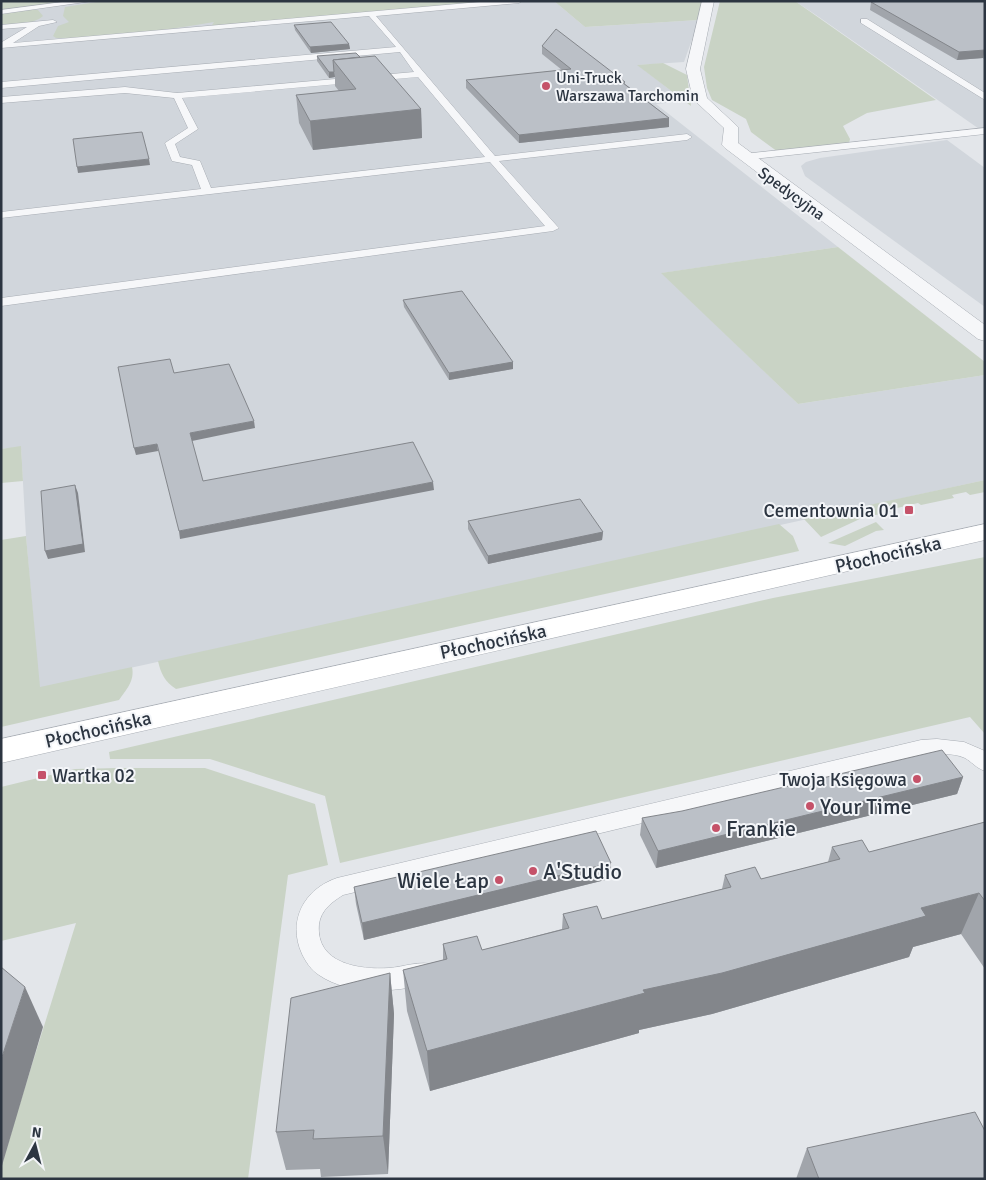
<svg xmlns="http://www.w3.org/2000/svg" width="986" height="1180" viewBox="0 0 986 1180" font-family="Signika,sans-serif">
  <style>
    .built { fill: #d1d6dc }
    .green { fill: #c9d3c5 }
    .lines { fill: none; stroke-linecap: round; stroke-linejoin: round }
    .service-casing { stroke: #a8adb4; stroke-width: 1 }
    .minor-casing { stroke: #a8adb4; stroke-width: 1 }
    .secondary-casing { stroke: #a8adb4; stroke-width: 1 }
    .service { fill: #f6f7f9; fill-rule: evenodd }
    .minor { fill: #f6f7f9; fill-rule: evenodd }
    .secondary { fill: #fff; fill-rule: evenodd }
    .wall { fill: #a1a5ab }
    .shaded-wall { fill: #83868b }
    .building { fill: #bbc0c7; stroke: #83868b }
    .poi-dot { fill: #c55269; stroke: #f3f5f8; stroke-width: 2 }
    .labels { text-anchor: middle; stroke-width: 4; stroke-linejoin: round; paint-order: stroke }
    .far-poi-label { font-size: 16px; fill: #2c3541; stroke: #f3f5f8; text-anchor: start }
    .far-street-label { font-size: 16px; fill: #2c3541; stroke: #f3f5f8 }
    .poi-label { font-size: 19px; fill: #2c3541; stroke: #f3f5f8; text-anchor: end }
    .street-label { font-size: 19px; fill: #2c3541; stroke: #f3f5f8 }
    .near-poi-label { font-size: 22px; fill: #2c3541; stroke: #f3f5f8; text-anchor: start }
  </style>
  <rect width="100%" height="100%" fill="#e3e6ea"/>
  <g class="built">
    <polygon points="1,1 554,1 585,27 699,20 684,62 638,65 684,101 656,104 838,247 662,273 798,404 985,375 985,480 39,688 26,536 21,447 1,449"/>
    <polygon points="795,1 985,1 985,133 816,15"/>
    <polygon points="947,140 985,168 985,307 805,176 801,166 806,162 820,158"/>
  </g>
  <g class="green">
    <polygon points="1,1 56,1 52,4 1,10"/>
    <path d="M 102,1 L 473,1 L 472,4 L 217,26 L 212,25 L 214,22 C 162,31 109,38 56,38 L 53,36 L 58,26 L 69,22 L 63,16 L 65,7 Z"/>
    <polygon points="554,1 702,1 699,20 585,27"/>
    <polygon points="720,1 795,1 936,100 867,113 843,126 850,139 849,143 778,152 751,132 746,119 712,100 707,88 704,67"/>
    <path d="M 23,10 L 38,10 L 43,16 C 33,25 15,24 1,25 L 1,13 Z"/>
    <polygon points="663,63 687,75 691,106 637,65"/>
    <polygon points="838,247 985,362 985,375 798,404 661,273"/>
    <polygon points="21,446 23,481 1,483 1,449"/>
    <polygon points="985,480 985,492 970,495 966,492 952,495 954,498 921,505 918,503 893,509 894,511 862,518 821,537 804,519"/>
    <polygon points="876,522 884,530 876,531 845,546 828,543"/>
    <path d="M 779,524 L 793,536 L 799,551 L 176,689 C 165,682 161,674 158,661 Z"/>
    <path d="M 26,536 L 40,687 L 132,667 C 135,681 126,690 119,700 L 1,727 L 1,540 Z"/>
    <polygon points="985,557 985,734 970,717 340,863 325,796 210,759 110,759 109,752 773,598"/>
    <polygon points="118,768 205,768 315,804 328,865 288,875 248,1179 1,1179 1,1168 17,1113 76,923 1,941 1,787 75,769"/>
  </g>
  <g class="lines">
    <defs>
      <g id="service">
        <polygon points="70,1 92,1 1,14 1,10"/>
        <path d="M 491,1 L 522,1 L 519,3 L 376,16 L 495,156 L 687,134 L 692,137 L 687,140 L 499,161 L 557,226 L 559,228 L 553,231 L 1,306 L 1,298 L 545,226 L 490,162 L 1,218 L 1,212 L 201,189 L 192,165 L 172,161 L 165,143 L 188,128 L 174,98 L 125,93 L 1,103 L 1,97 L 125,87 L 177,93 L 414,72 L 400,52 L 1,88 L 1,82 L 396,47 L 369,16 L 1,48 L 2,42 L 27,27 L 1,29 L 1,25 L 53,20 L 57,22 L 39,26 L 13,43 ZM 418,77 L 485,157 L 211,188 L 200,161 L 180,157 L 175,144 L 198,129 L 182,98 Z"/>
        <polygon points="861,19 867,19 985,93 985,100 861,23"/>
        <polygon points="985,128 985,134 744,160 739,157 744,154"/>
        <path d="M 937,739 L 964,742 L 985,751 L 985,771 C 976,768 972,762 965,758 C 952,752 934,754 921,756 L 343,895 C 332,902 321,910 319,924 C 315,964 360,970 389,968 C 404,967 420,960 435,965 L 438,973 L 435,981 C 401,993 349,996 319,975 C 311,970 306,962 302,954 C 287,921 304,889 337,878 L 921,740 Z"/>
      </g>
      <polygon id="minor" points="702,1 714,1 700,69 707,98 738,127 738,143 985,325 985,341 978,339 725,148 722,145 724,128 693,99 686,69"/>
      <polygon id="secondary" points="985,524 985,540 1,763 1,739"/>
    </defs>
    <use href="#service" class="service-casing"/>
    <use href="#minor" class="minor-casing"/>
    <use href="#secondary" class="secondary-casing"/>
    <use href="#service" class="service"/>
    <use href="#minor" class="minor"/>
    <use href="#secondary" class="secondary"/>
  </g>
  <g class="wall">
    <polygon points="985,1 985,60 983,58 957,60 870,10 871,2"/>
    <polygon points="294,25 349,44 350,49 311,53 295,30"/>
    <polygon points="542,46 625,82 625,84 669,118 669,127 519,143 466,88 466,80 562,70 542,54"/>
    <polygon points="317,56 360,57 421,109 422,138 313,150 299,123 296,95 339,91 335,86 335,77 329,78 317,61"/>
    <polygon points="403,300 513,362 513,369 449,380 404,307"/>
    <polygon points="468,521 603,532 602,540 488,564 468,529"/>
    <polygon points="963,777 957,794 656,868 640,835 642,818"/>
    <polygon points="985,822 985,969 961,934 913,947 909,957 712,1014 639,1030 639,1033 430,1091 407,1011 403,970 443,960 443,944 482,950 562,929 563,914 602,919 722,889 725,875 761,879 828,862 832,847 869,852"/>
    <polygon points="611,863 609,879 364,940 356,904 354,887"/>
    <polygon points="390,973 394,1014 388,1174 321,1177 320,1169 286,1170 276,1132"/>
    <polygon points="807,1148 985,1179 796,1179"/>
  </g>
  <g class="shaded-wall">
    <polygon points="349,44 350,49 311,53 310,47"/>
    <polygon points="985,50 983,58 957,60 959,52"/>
    <polygon points="329,72 334,72 335,77 329,78"/>
    <polygon points="421,109 422,138 313,150 310,121"/>
    <polygon points="669,118 669,127 519,143 519,135"/>
    <polygon points="149,159 150,165 78,173 77,167"/>
    <polygon points="513,362 513,369 449,380 449,373"/>
    <polygon points="254,421 255,428 192,441 190,433"/>
    <polygon points="157,444 158,451 136,455 134,448"/>
    <polygon points="433,482 434,490 180,539 179,531"/>
    <polygon points="75,485 78,493 85,552 48,559 45,551"/>
    <polygon points="603,532 602,540 488,564 488,556"/>
    <polygon points="963,777 957,794 656,868 658,851"/>
    <polygon points="611,863 609,879 364,940 362,923"/>
    <polygon points="979,893 961,934 913,947 909,957 712,1014 639,1030 639,1033 430,1091 427,1051 643,990 921,908"/>
    <polygon points="390,973 394,1014 388,1174 383,1136"/>
    <polygon points="25,987 43,1027 1,1169 1,1060"/>
  </g>
  <g class="building">
    <polygon points="882,1 985,1 985,50 959,52 871,2"/>
    <polygon points="331,22 349,44 310,47 294,25"/>
    <polygon points="556,29 625,82 623,83 669,118 519,135 466,80 571,69 542,46"/>
    <polygon points="356,53 360,57 333,60 334,72 329,72 317,56"/>
    <polygon points="375,56 421,109 310,121 296,95 356,89 333,60"/>
    <polygon points="142,132 149,159 77,167 73,139"/>
    <polygon points="462,291 513,362 449,373 403,300"/>
    <polygon points="170,359 174,373 229,364 254,421 190,433 203,481 413,442 433,482 179,531 157,444 134,448 118,367"/>
    <polygon points="75,485 83,544 45,551 41,491"/>
    <polygon points="580,499 603,532 488,556 468,521"/>
    <polygon points="942,750 963,777 658,851 642,818 682,811"/>
    <polygon points="985,822 985,901 979,893 921,908 926,916 722,973 643,990 645,993 427,1051 403,970 447,959 443,944 477,936 482,950 569,928 563,914 597,906 602,919 731,887 725,875 755,867 761,879 840,859 832,847 862,840 869,852"/>
    <polygon points="596,831 611,863 362,923 354,887"/>
    <polygon points="1,967 25,987 1,1060"/>
    <polygon points="390,973 383,1136 313,1139 314,1130 276,1132 291,998"/>
    <polygon points="975,1112 985,1131 985,1179 819,1179 807,1148"/>
  </g>
  <g class="poi-dot">
    <circle cx="546" cy="86" r="5"/>
    <rect x="904" y="505" width="10" height="10" rx="2.5"/>
    <rect x="37" y="770" width="10" height="10" rx="2.5"/>
    <circle cx="917" cy="779" r="5"/>
    <circle cx="810" cy="806" r="5"/>
    <circle cx="716" cy="828" r="5"/>
    <circle cx="533" cy="871" r="5"/>
    <circle cx="499" cy="880" r="5"/>
  </g>
  <g class="labels">
    <g class="far-poi-label">
      <text x="556" y="83">Uni-Truck<tspan x="556" dy="18">Warszawa Tarchomin</tspan></text>
    </g>
    <g class="far-street-label">
      <text transform="translate(792 193) rotate(36)" y="6">Spedycyjna</text>
    </g>
    <g class="poi-label">
      <text x="899" y="517">Cementownia 01</text>
      <text x="52" y="782" text-anchor="start">Wartka 02</text>
      <text x="907" y="786">Twoja Księgowa</text>
    </g>
    <g class="street-label">
      <text transform="translate(888 554) rotate(-13)" y="7">Płochocińska</text>
      <text transform="translate(493 641) rotate(-12)" y="7">Płochocińska</text>
      <text transform="translate(98 729) rotate(-13)" y="7">Płochocińska</text>
    </g>
    <g class="near-poi-label">
      <text x="820" y="814">Your Time</text>
      <text x="726" y="836">Frankie</text>
      <text x="543" y="879">A'Studio</text>
      <text x="489" y="888" text-anchor="end">Wiele Łap</text>
    </g>
  </g>
  <rect width="986" height="1180" fill="none" stroke="#2c3541" stroke-width="5"/>
  <g transform="translate(35 1145) rotate(7)" stroke="#f3f5f8" stroke-width="4" paint-order="stroke">
  <path d="M0-4L9 19L0 12L-9 19Z" fill="#2c3541"/>
  <text y="-8" font-size="14" font-weight="bold" text-anchor="middle" fill="#2c3541">N</text>
  </g>
</svg>
